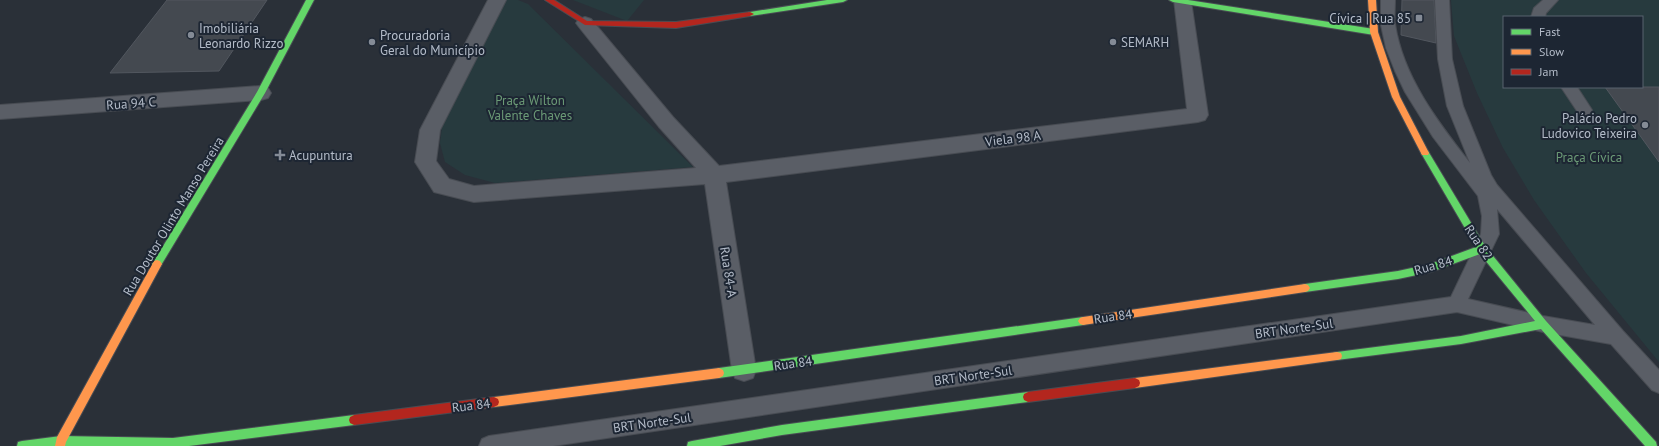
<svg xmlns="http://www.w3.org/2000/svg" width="1659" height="446" viewBox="0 0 1659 446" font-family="'PT Sans',sans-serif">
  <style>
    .green { fill: #273a3e; fill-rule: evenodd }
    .building { fill: #444950; stroke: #52575f }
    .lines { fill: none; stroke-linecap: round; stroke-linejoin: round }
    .lane-casing { stroke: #484c53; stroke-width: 2 }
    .street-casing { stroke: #484c53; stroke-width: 2 }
    .fast-casing { stroke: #484c53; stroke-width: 2 }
    .slow-casing { stroke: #484c53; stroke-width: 2 }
    .jam-casing { stroke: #484c53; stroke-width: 2 }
    .lane { fill: #5a5e66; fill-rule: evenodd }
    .street { fill: #5a5e66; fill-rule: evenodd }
    .fast { fill: #63d668; fill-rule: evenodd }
    .slow { fill: #ff974d; fill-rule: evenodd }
    .jam { fill: #b3261e; fill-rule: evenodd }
    .poi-dot { fill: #848b96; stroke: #1d2633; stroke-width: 1.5 }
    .labels { text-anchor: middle; stroke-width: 4; stroke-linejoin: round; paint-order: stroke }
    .poi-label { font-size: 13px; fill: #b4bcc9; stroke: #1d2633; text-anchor: start }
    .park-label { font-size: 13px; fill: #6b9a76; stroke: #1d2633 }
    .street-label { font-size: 13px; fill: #b4bcc9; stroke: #1d2633 }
  </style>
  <rect width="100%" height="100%" fill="#2a3038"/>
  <g class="green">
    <polygon points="506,0 518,0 528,4 693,167 495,183 465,175 445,162 440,143 443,120"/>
    <polygon points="573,0 644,0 627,21"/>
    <path d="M 1451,0 L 1659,0 L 1659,362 L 1586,273 L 1534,200 L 1503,148 L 1477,93 L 1454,36 ZM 1504,17 L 1642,17 L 1642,87 L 1504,87 Z"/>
  </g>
  <g class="building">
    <polygon points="167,0 267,0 219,71 110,73"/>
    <polygon points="1402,0 1434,0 1436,43 1401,35"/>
    <polygon points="1605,87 1659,87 1659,162"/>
  </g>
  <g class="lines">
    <defs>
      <g id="lane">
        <path d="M 1381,0 L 1395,0 C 1395,8 1394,16 1395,24 C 1403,77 1438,122 1470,163 L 1447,106 L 1438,59 L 1435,0 L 1449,0 L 1452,59 L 1463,106 L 1491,175 L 1497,185 L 1623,331 L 1659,370 L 1659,393 L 1652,390 L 1611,344 L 1543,332 L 1457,312 L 553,446 L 479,446 L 482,439 L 489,436 L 1451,297 L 1481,234 L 1482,216 L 1478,196 L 1433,137 L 1405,92 L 1395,71 L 1386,48 L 1381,25 ZM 1497,209 L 1595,325 L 1543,316 L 1468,299 L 1499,234 Z"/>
        <polygon points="1543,0 1558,0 1546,13 1545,17 1531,17 1534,8"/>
        <polygon points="1561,87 1577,87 1592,110 1589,114 1584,116 1579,114"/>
      </g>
      <g id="street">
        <polygon points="488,0 506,0 440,130 436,161 449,179 474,186 696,168 659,127 579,27 576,23 579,19 585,17 591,19 673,117 719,166 1187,109 1174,0 1191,1 1208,115 1205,120 1198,122 726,182 756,370 753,378 744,381 735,378 732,370 705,184 474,202 434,192 415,162 420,130"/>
        <polygon points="261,86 268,88 271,93 268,98 261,100 0,119 0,105"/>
      </g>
      <g id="fast">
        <polygon points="306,0 314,0 265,93 160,267 157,268 154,267 152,264 154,261 257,92"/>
        <polygon points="827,0 847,0 843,2 750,16 746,14 750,12"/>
        <polygon points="1169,0 1188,0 1374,29 1378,32 1374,35 1173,2"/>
        <polygon points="1425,150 1428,151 1485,246 1546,321 1656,442 1657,446 1645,446 1541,329 1461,344 1337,360 1333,359 1332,356 1333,353 1337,352 1461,336 1535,321 1480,254 1431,272 1398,279 1305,292 1302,291 1300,288 1302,285 1305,284 1398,271 1430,264 1476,247 1421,153"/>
        <polygon points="1083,317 1086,318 1088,321 1086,324 1083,325 719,378 715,376 714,373 715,370 719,368"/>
        <polygon points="1028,392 1032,394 1033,397 1032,400 1028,402 782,435 720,446 687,446 688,442 692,441 782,425"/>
        <polygon points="354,415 358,417 359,420 358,423 354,425 189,446 17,446 18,442 22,441 61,436 173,438"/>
      </g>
      <g id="slow">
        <polygon points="1368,0 1376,0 1378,32 1400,97 1429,153 1428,155 1422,155 1392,97 1370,32"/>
        <polygon points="157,260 160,261 162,264 66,442 65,446 55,446 57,437 154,261"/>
        <polygon points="1305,284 1308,285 1310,288 1308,291 1305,292 1083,325 1080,324 1078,321 1080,318 1083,317"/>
        <polygon points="1337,352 1341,353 1342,356 1341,359 1337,360 1135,388 1131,386 1130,383 1131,380 1135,378"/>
        <polygon points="719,368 723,370 724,373 723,376 719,378 494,407 490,405 489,402 490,399 494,397"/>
      </g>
      <g id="jam">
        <polygon points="545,0 554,0 587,21 676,22 750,12 754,14 750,16 676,28 585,25"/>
        <polygon points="1135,378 1139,380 1140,383 1139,386 1135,388 1028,402 1024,400 1023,397 1024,394 1028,392"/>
        <polygon points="494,397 498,399 499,402 498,405 494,407 354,425 350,423 349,420 350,417 354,415"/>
      </g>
    </defs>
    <use href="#lane" class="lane-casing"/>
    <use href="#street" class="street-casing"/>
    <use href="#fast" class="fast-casing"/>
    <use href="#slow" class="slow-casing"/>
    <use href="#jam" class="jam-casing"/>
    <use href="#lane" class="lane"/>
    <use href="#street" class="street"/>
    <use href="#fast" class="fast"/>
    <use href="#slow" class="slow"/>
    <use href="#jam" class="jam"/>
  </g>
  <g class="poi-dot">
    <rect x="1415" y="14" width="8" height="8" rx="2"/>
    <circle cx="191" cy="35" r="4"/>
    <circle cx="372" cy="42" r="4"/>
    <circle cx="1113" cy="42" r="4"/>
    <circle cx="1645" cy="125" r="4"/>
    <path d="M278 149h4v4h4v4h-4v4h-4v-4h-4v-4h4z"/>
  </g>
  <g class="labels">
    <g class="poi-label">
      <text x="1411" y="23" text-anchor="end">Cívica | Rua 85</text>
      <text x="199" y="33">Imobiliária<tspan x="199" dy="15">Leonardo Rizzo</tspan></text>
      <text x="380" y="40">Procuradoria<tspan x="380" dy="15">Geral do Município</tspan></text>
      <text x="1121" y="47">SEMARH</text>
      <text x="1637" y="123" text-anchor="end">Palácio Pedro<tspan x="1637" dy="15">Ludovico Teixeira</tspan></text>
      <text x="289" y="160">Acupuntura</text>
    </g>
    <g class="park-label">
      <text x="530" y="105">Praça Wilton<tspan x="530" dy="15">Valente Chaves</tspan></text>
      <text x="1589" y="162">Praça Cívica</text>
    </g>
    <g class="street-label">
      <text transform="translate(131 103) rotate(-4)" y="5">Rua 94 C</text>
      <text transform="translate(1013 138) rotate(-7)" y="5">Viela 98 A</text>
      <text transform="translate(173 216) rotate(-59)" y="5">Rua Doutor Olinto Manso Pereira</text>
      <text transform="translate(1479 242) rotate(56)" y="5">Rua 82</text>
      <text transform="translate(1433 265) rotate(-16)" y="5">Rua 84</text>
      <text transform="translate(729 272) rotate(81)" y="5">Rua 84-A</text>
      <text transform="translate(1113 316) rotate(-8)" y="5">Rua 84</text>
      <text transform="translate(1294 328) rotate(-8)" y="5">BRT Norte-Sul</text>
      <text transform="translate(793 363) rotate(-8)" y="5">Rua 84</text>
      <text transform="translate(973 375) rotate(-8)" y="5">BRT Norte-Sul</text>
      <text transform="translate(471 405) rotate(-7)" y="5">Rua 84</text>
      <text transform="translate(652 422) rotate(-8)" y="5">BRT Norte-Sul</text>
    </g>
  </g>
  <rect x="1503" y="16" width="140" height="72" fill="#1d2633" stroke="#59626f"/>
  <rect x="1511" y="29" width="20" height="6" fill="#63d668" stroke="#59626f"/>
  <text x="1539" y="36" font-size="12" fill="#b4bcc9">Fast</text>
  <rect x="1511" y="49" width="20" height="6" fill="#ff974d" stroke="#59626f"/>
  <text x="1539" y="56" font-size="12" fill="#b4bcc9">Slow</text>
  <rect x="1511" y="69" width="20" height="6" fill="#b3261e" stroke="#59626f"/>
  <text x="1539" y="76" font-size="12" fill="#b4bcc9">Jam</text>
</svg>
